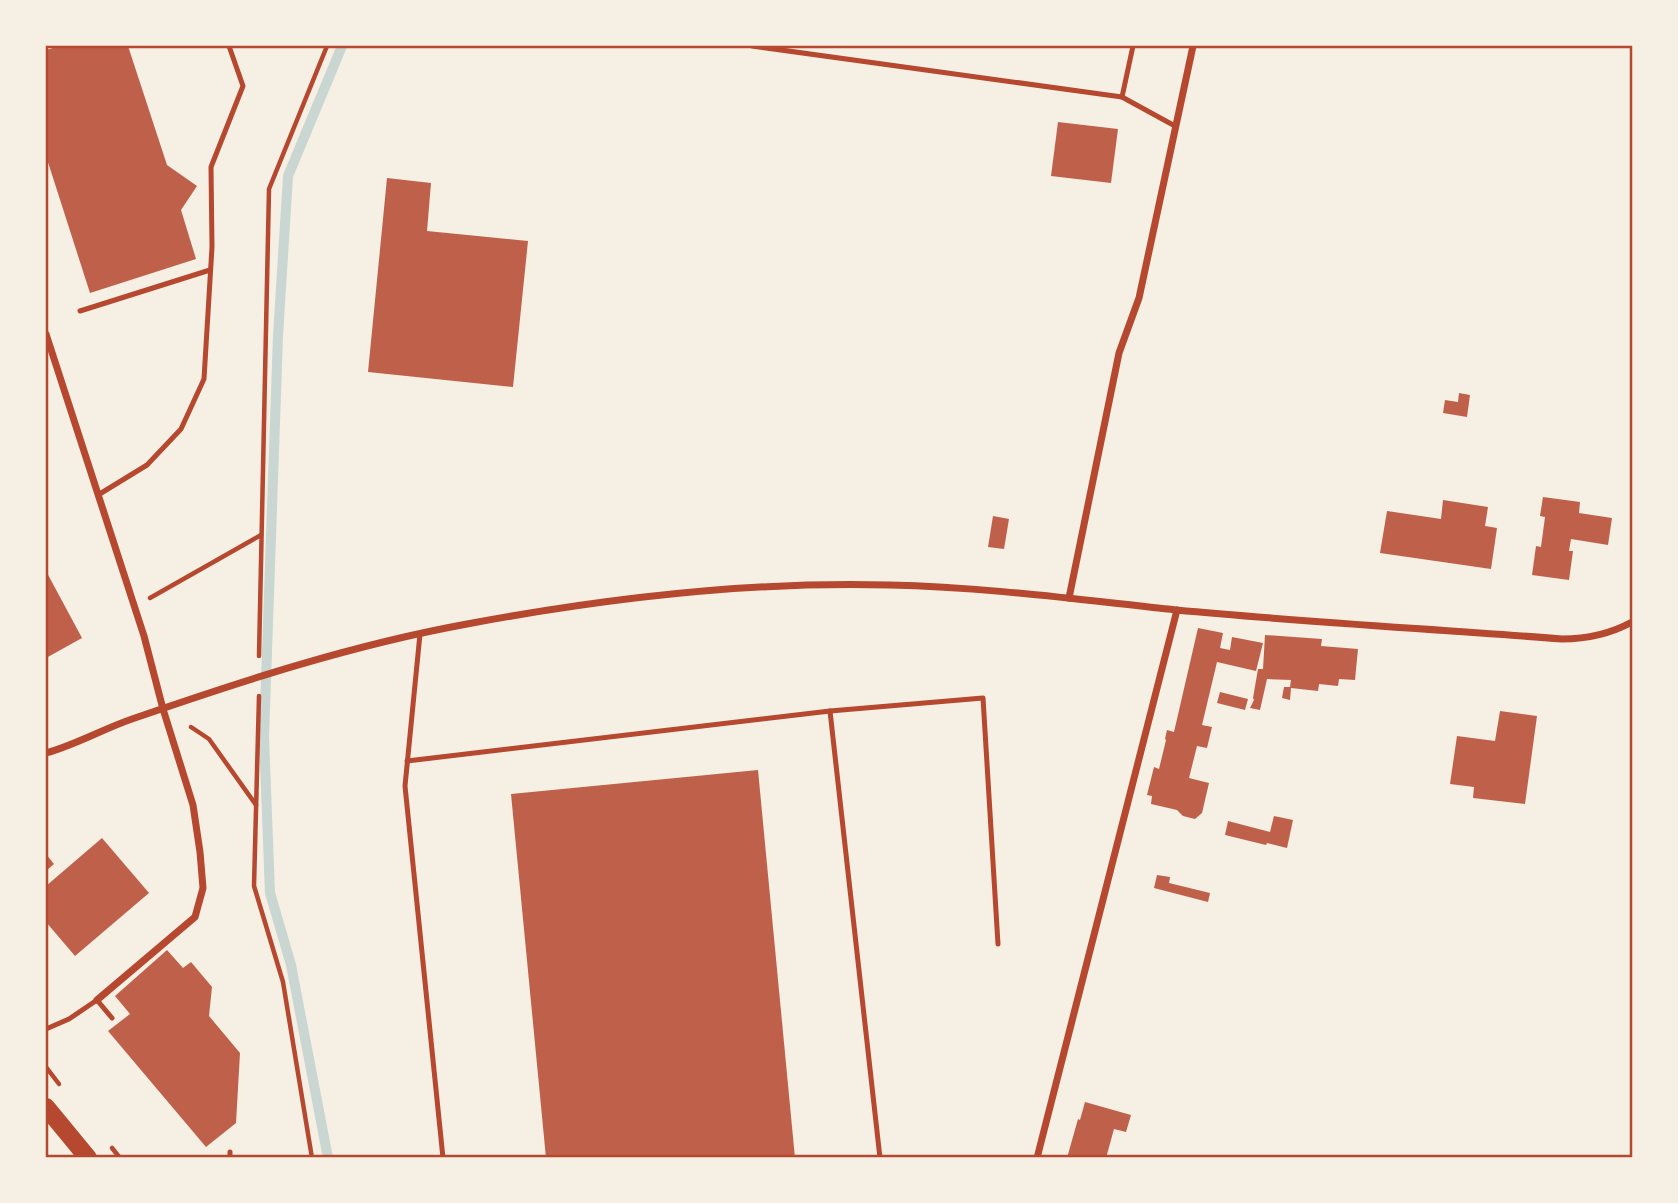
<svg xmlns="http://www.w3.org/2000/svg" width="1678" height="1203" viewBox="0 0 1678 1203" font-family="Manrope,sans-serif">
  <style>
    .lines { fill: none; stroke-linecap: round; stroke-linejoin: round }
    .stream { stroke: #c9d6d2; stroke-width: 10 }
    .building { fill: #bf614a }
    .path { stroke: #b5482f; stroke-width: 4.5 }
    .service { stroke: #b5482f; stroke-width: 5 }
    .minor { stroke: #b5482f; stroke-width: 7 }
    .primary { stroke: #b5482f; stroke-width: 18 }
    .neatline { fill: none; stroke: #b5482f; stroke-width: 2.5 }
  </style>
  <rect width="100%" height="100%" fill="#f6efe4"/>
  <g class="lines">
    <polyline class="stream" points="328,1158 291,965 270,893 264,737 278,336 288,176 342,46"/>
  </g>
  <g class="building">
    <polygon points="60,46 128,46 167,165 197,186 181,210 196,259 90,293 46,156 46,50"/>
    <polygon points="1058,122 1118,129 1111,183 1051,176"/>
    <polygon points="387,178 431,183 427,231 528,241 513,387 368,372"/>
    <polygon points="1459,393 1470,395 1467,417 1443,413 1445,400 1458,402"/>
    <polygon points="1543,497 1580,502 1579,513 1612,518 1608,545 1571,539 1569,551 1573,551 1569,580 1532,575 1536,546 1541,547 1545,517 1540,516"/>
    <polygon points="1443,500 1488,507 1485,526 1497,528 1491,569 1380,553 1387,511 1441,519"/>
    <polygon points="993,516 1009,519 1004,549 988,547"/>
    <polygon points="46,571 82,638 46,658"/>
    <polygon points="1198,628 1223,633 1220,648 1230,650 1232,637 1263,643 1256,671 1217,662 1202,725 1212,727 1207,748 1197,746 1189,778 1209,783 1202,813 1195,819 1183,816 1177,810 1151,804 1152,796 1147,795 1154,767 1159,769 1166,740 1165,739 1167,730 1174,732"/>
    <polygon points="1265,635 1322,639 1321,646 1358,649 1355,680 1339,679 1338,686 1319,684 1318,691 1291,688 1290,700 1282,698 1284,687 1290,687 1291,680 1267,679 1260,710 1250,708 1254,700 1253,698 1258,669 1263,669"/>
    <polygon points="1220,692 1248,699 1245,710 1217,703"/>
    <polygon points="1500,711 1537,716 1525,804 1473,798 1474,787 1450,784 1457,736 1495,741"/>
    <polygon points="758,770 795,1158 546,1158 511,794"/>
    <polygon points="1274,816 1293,820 1287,848 1267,843 1266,845 1225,835 1228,821 1270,832"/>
    <polygon points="102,838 149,893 75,956 46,922 46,886"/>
    <polygon points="46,854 54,864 46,871"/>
    <polygon points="1157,875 1170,877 1169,883 1210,893 1208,902 1154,888"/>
    <polygon points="167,950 183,968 191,962 212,987 209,1016 240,1053 236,1123 206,1147 108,1031 130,1014 115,996"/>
    <polygon points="1085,1102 1131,1115 1126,1132 1114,1129 1106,1158 1067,1158 1078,1119 1080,1120"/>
  </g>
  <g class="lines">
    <g class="path">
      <polyline points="150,598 261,535"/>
      <polyline points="259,656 269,189 327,46"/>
      <polyline points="259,696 254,886 283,982 312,1158"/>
      <polyline points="191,727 209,739 256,805"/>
      <polyline points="46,1067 59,1084"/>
      <polyline points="112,1148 120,1158"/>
      <polyline points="46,1156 47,1158"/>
    </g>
    <g class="service">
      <polyline points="752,46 1122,97 1175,126"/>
      <polyline points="1122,97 1133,46"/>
      <polyline points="80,311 210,270"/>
      <polyline points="98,495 147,465 181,429 204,379 212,247 211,167 243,86 229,46"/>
      <polyline points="420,634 405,786 443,1158"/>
      <polyline points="830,711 880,1158"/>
      <polyline points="407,761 830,711 983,698 998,944"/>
      <polyline points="46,1029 69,1019 97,1000 112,1018"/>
      <polyline points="230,1158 230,1152"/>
    </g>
    <g class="minor">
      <polyline points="46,334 144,636 163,709 193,805 200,852 203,888 195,917 97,1000"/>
      <polyline points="1069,598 1119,353 1139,298 1193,46"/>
      <path d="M 46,753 C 75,745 103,729 132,719 C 242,681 352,645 467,624 C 606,598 749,581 890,585 C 986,587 1081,600 1176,610 C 1304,622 1434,629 1562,639 C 1587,639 1610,634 1632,622"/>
      <polyline points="1037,1158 1177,610"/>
    </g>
    <polyline class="primary" points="46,1107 88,1158"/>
  </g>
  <rect width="1678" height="1203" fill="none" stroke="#f6efe4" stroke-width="94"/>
  <rect x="47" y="47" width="1584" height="1109" class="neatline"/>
</svg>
